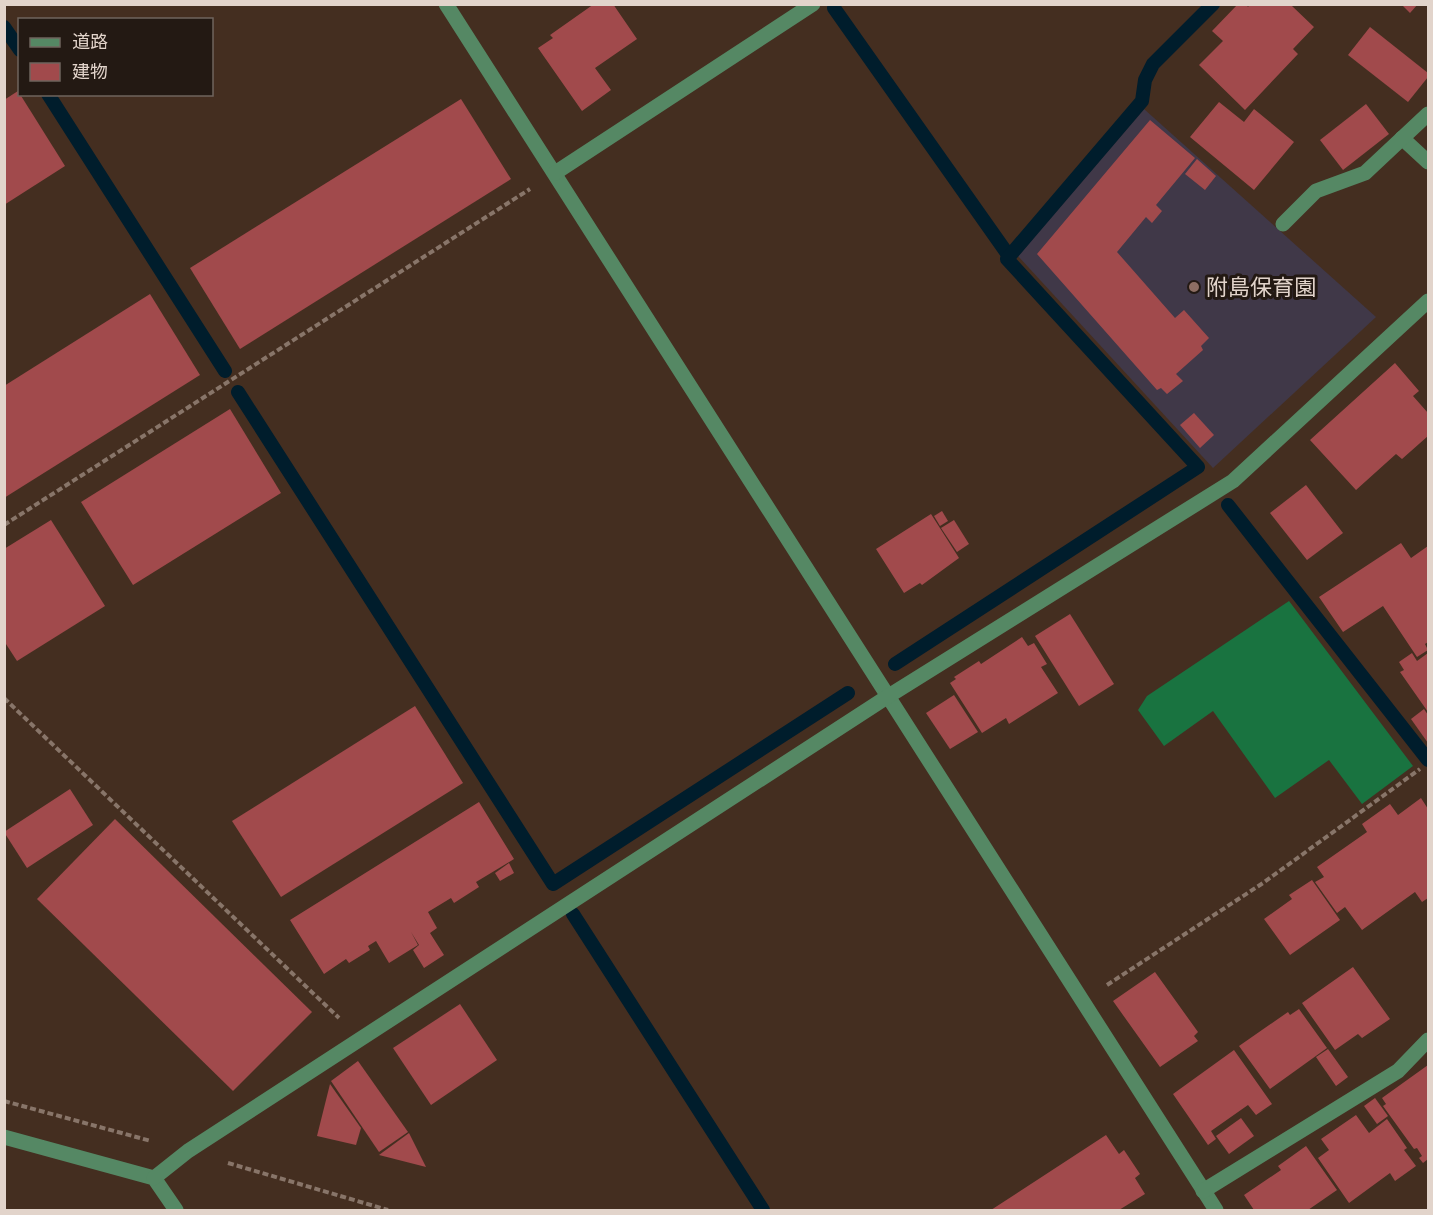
<svg xmlns="http://www.w3.org/2000/svg" width="1433" height="1215" viewBox="0 0 1433 1215" font-family="Spectral,'Noto Sans JP',serif">
  <style>
    .education { fill: #403848 }
    .forest { fill: #197340 }
    .lines { fill: none; stroke-linecap: round; stroke-linejoin: round }
    .stream { stroke: #001d2c; stroke-width: 14 }
    .building { fill: #a14a4c }
    .path { stroke: #887569; stroke-width: 4; stroke-dasharray: 6 3; stroke-linecap: butt }
    .minor { stroke: #558864; stroke-width: 15 }
    .education-dot { fill: #8d6e63; stroke: #231913; stroke-width: 2 }
    .labels { text-anchor: middle; stroke-width: 6; stroke-linejoin: round; paint-order: stroke }
    .poi-label { font-size: 22px; fill: #e2d4cb; stroke: #231913; text-anchor: start }
  </style>
  <rect width="100%" height="100%" fill="#442e20"/>
  <polygon class="education" points="1144,109 1376,317 1213,468 1018,256"/>
  <polygon class="forest" points="1289,601 1413,766 1362,804 1329,760 1275,798 1213,711 1164,746 1138,710 1147,696"/>
  <g class="lines">
    <g class="stream">
      <polyline points="834,8 1009,256"/>
      <polyline points="4,27 20,50"/>
      <polyline points="48,94 225,371"/>
      <polyline points="238,392 553,884 848,693"/>
      <polyline points="1228,505 1428,760"/>
      <polyline points="895,664 1198,467 1007,259 1142,101 1145,80 1153,64 1213,4"/>
      <polyline points="573,914 763,1210"/>
    </g>
  </g>
  <g class="building">
    <polygon points="594,4 613,4 637,39 595,68 611,90 582,111 538,48 553,38 550,35"/>
    <polygon points="1238,4 1246,4 1248,7 1250,4 1294,4 1292,6 1314,27 1293,49 1298,54 1245,110 1199,65 1223,41 1212,31"/>
    <polygon points="1401,4 1418,4 1410,13"/>
    <polygon points="1370,27 1428,73 1428,77 1408,102 1348,55"/>
    <polygon points="18,91 65,166 4,205 4,100"/>
    <polygon points="461,99 511,179 240,349 190,268"/>
    <polygon points="1219,102 1244,122 1254,109 1294,142 1254,190 1190,137"/>
    <polygon points="1366,104 1389,134 1343,170 1320,140"/>
    <polygon points="1150,120 1195,158 1156,205 1162,211 1152,223 1146,217 1117,252 1175,318 1184,310 1209,338 1201,346 1203,350 1176,374 1183,381 1167,394 1161,388 1157,390 1037,254"/>
    <polygon points="1197,159 1216,176 1205,190 1185,174"/>
    <polygon points="150,294 200,375 4,498 4,386"/>
    <polygon points="1395,363 1419,391 1413,396 1428,413 1428,436 1402,459 1396,454 1356,490 1310,440"/>
    <polygon points="230,409 281,493 133,585 81,502"/>
    <polygon points="1194,413 1214,435 1200,448 1180,425"/>
    <polygon points="1306,485 1343,533 1307,560 1270,513"/>
    <polygon points="942,511 948,521 940,526 934,516"/>
    <polygon points="931,514 959,558 922,585 920,583 904,593 876,549"/>
    <polygon points="51,520 105,606 17,661 4,641 4,549"/>
    <polygon points="954,520 969,544 957,552 941,528"/>
    <polygon points="1401,543 1411,558 1428,546 1428,642 1425,644 1428,650 1417,657 1383,606 1343,632 1319,597"/>
    <polygon points="1070,614 1114,684 1079,706 1035,636"/>
    <polygon points="1022,637 1028,646 1034,643 1047,664 1041,667 1058,693 1009,724 1006,718 982,733 950,683 956,679 954,677 979,661 981,664"/>
    <polygon points="1412,653 1417,661 1428,653 1428,712 1400,672 1404,670 1399,662"/>
    <polygon points="954,695 978,732 950,749 926,713"/>
    <polygon points="415,706 463,783 281,897 232,821"/>
    <polygon points="1424,709 1428,715 1428,743 1411,719"/>
    <polygon points="70,789 93,825 27,868 4,832"/>
    <polygon points="1421,798 1428,809 1428,898 1422,902 1415,892 1362,930 1345,907 1337,913 1315,882 1324,877 1317,867 1367,832 1362,824 1390,804 1398,815"/>
    <polygon points="479,802 514,859 476,882 479,887 454,903 451,898 428,912 437,928 430,933 444,955 424,968 413,950 419,945 411,932 418,945 389,963 376,941 368,946 370,950 349,963 346,959 324,974 290,920"/>
    <polygon points="115,819 312,1012 233,1091 37,899"/>
    <polygon points="509,863 514,873 500,881 495,873"/>
    <polygon points="1312,880 1340,920 1290,955 1264,919 1292,899 1289,895"/>
    <polygon points="1353,967 1390,1019 1362,1038 1358,1034 1335,1050 1302,1003"/>
    <polygon points="1155,972 1198,1032 1194,1036 1198,1041 1160,1067 1113,1001"/>
    <polygon points="460,1004 497,1060 431,1105 393,1048"/>
    <polygon points="1299,1009 1327,1048 1270,1089 1239,1046 1288,1012 1290,1015"/>
    <polygon points="1328,1049 1348,1077 1336,1086 1316,1057"/>
    <polygon points="1234,1050 1272,1104 1256,1115 1248,1105 1211,1131 1216,1139 1208,1145 1173,1094"/>
    <polygon points="358,1061 408,1132 379,1152 331,1081"/>
    <polygon points="1428,1065 1428,1159 1423,1163 1419,1158 1422,1156 1417,1148 1414,1149 1383,1106 1386,1104 1382,1098"/>
    <polygon points="330,1084 361,1128 356,1145 317,1136"/>
    <polygon points="1375,1098 1388,1116 1377,1124 1364,1106"/>
    <polygon points="1356,1115 1369,1133 1387,1119 1407,1148 1404,1150 1416,1166 1395,1181 1390,1173 1349,1203 1318,1158 1329,1150 1321,1139"/>
    <polygon points="1241,1118 1254,1136 1229,1154 1216,1136"/>
    <polygon points="409,1133 426,1167 379,1155"/>
    <polygon points="1106,1135 1119,1154 1124,1150 1140,1174 1135,1178 1145,1194 1119,1210 991,1210"/>
    <polygon points="1306,1146 1337,1190 1308,1210 1254,1210 1244,1195 1281,1170 1278,1166"/>
  </g>
  <g class="lines">
    <g class="path">
      <polyline points="4,525 530,189"/>
      <polyline points="4,698 339,1018"/>
      <polyline points="1107,985 1263,883 1420,769"/>
      <polyline points="4,1101 151,1141"/>
      <polyline points="228,1163 388,1210"/>
    </g>
    <g class="minor">
      <polyline points="446,4 1216,1210"/>
      <polyline points="1402,138 1428,162"/>
      <polyline points="555,173 813,4"/>
      <polyline points="1283,224 1316,191 1365,173 1428,114"/>
      <polyline points="4,1137 154,1178 176,1210"/>
      <polyline points="154,1178 188,1151 887,697 1233,481 1428,301"/>
      <polyline points="1203,1191 1398,1071 1428,1040"/>
    </g>
  </g>
  <circle class="education-dot" cx="1194" cy="287" r="6"/>
  <g class="labels">
    <g class="poi-label">
      <text x="1206" y="295">附島保育園</text>
    </g>
  </g>
  <rect width="1433" height="1215" fill="none" stroke="#e2d4cb" stroke-width="12"/>
  <rect x="18" y="18" width="195" height="78" fill="#231913" stroke="#6f645d" stroke-width="1.5"/>
  <rect x="30" y="38" width="30" height="9" fill="#558864" stroke="#6f645d" stroke-width="1.5"/>
  <text x="72" y="48" font-size="18" fill="#e2d4cb">道路</text>
  <rect x="30" y="63" width="30" height="18" fill="#a14a4c" stroke="#6f645d" stroke-width="1.5"/>
  <text x="72" y="78" font-size="18" fill="#e2d4cb">建物</text>
</svg>
